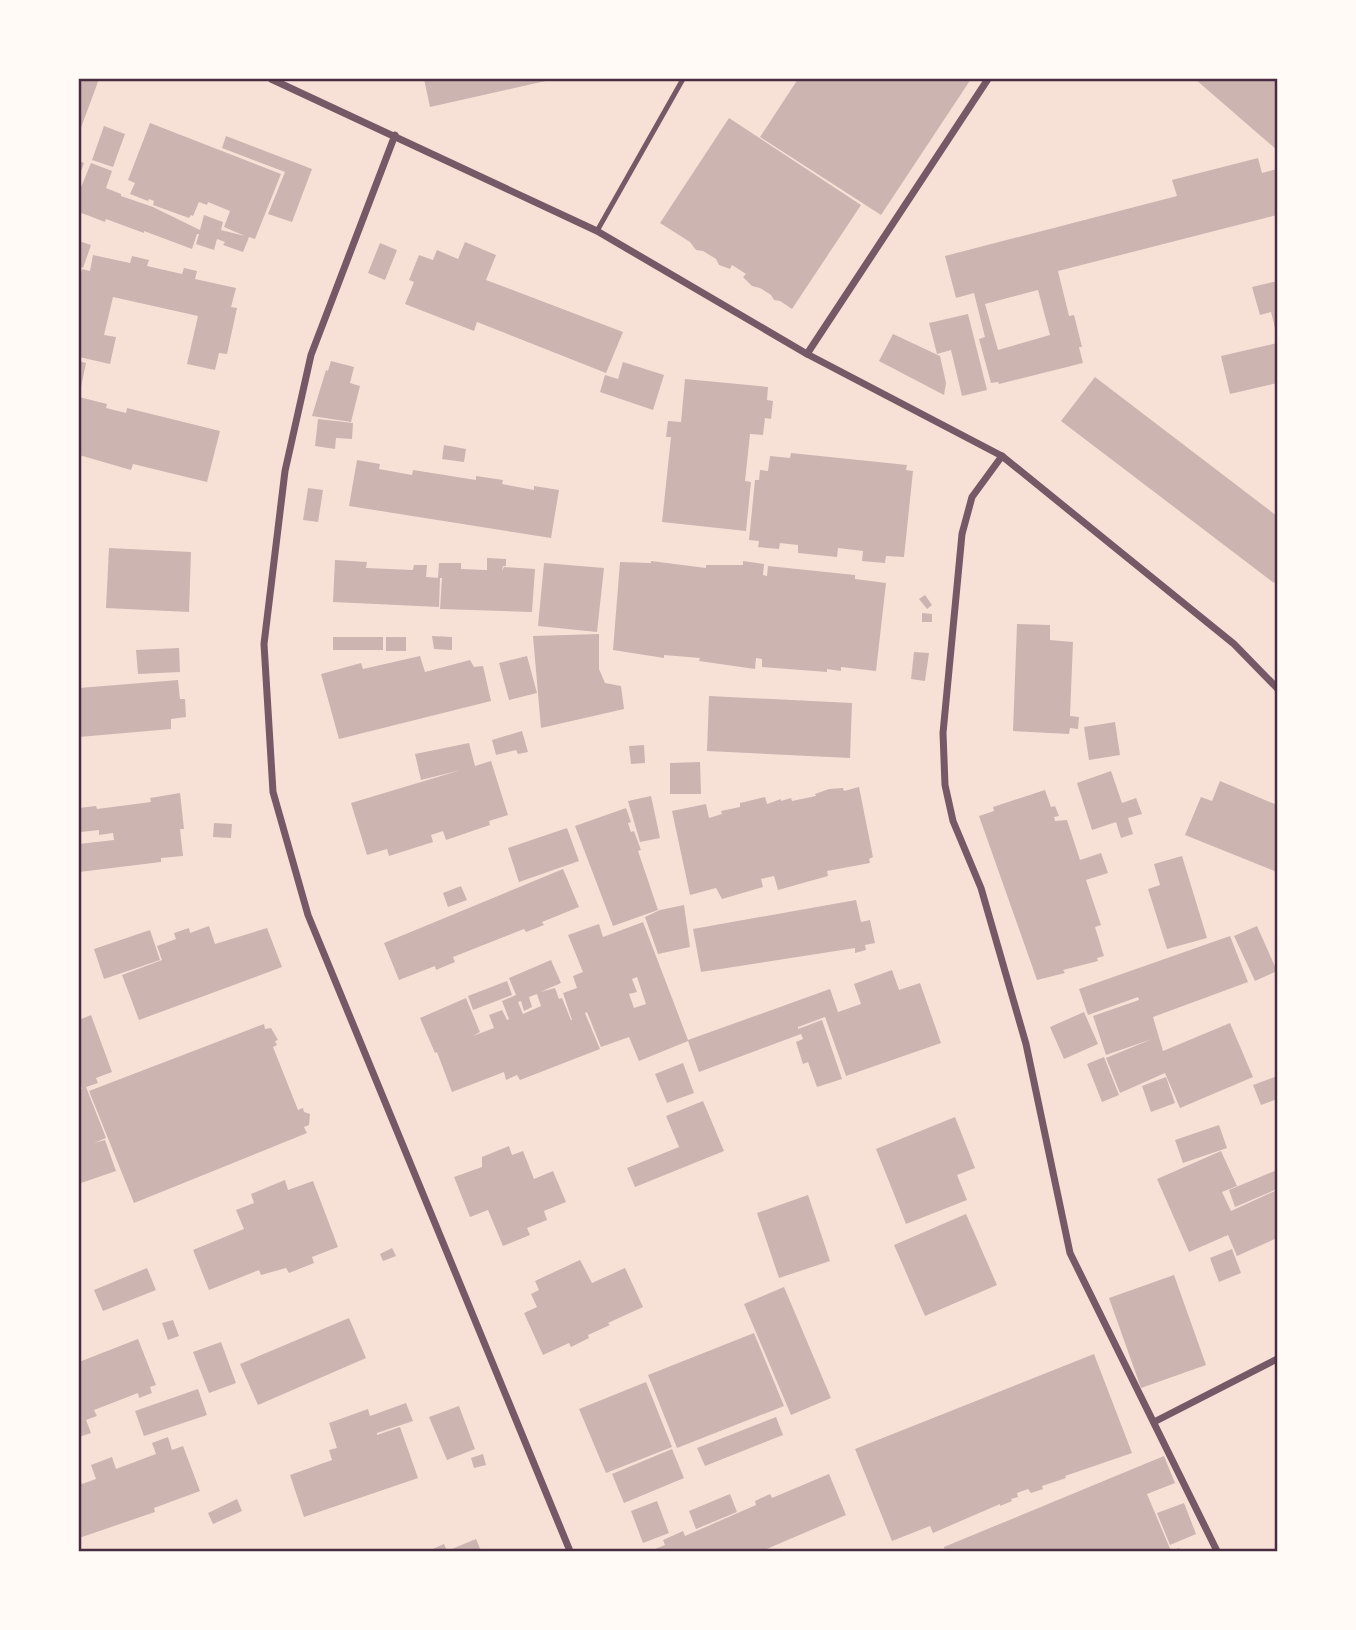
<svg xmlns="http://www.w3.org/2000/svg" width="1356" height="1630" viewBox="0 0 1356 1630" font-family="Figtree,sans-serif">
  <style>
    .building { fill: #ccb4b1; fill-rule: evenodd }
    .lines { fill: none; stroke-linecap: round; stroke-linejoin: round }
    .service { stroke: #755966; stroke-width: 5 }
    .minor { stroke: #755966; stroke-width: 7 }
    .neatline { fill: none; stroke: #4a2c40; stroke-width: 2.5 }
  </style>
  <rect width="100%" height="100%" fill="#f7e1d7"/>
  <g class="building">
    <polygon points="79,79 99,79 79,133"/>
    <polygon points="424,79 550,79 550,80 430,107"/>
    <polygon points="798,79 971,79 881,215 760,137"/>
    <polygon points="1195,79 1277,79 1277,150"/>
    <polygon points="729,118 861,205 792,309 780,301 774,300 771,295 760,288 752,286 743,277 746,274 732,265 730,269 719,265 716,259 703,251 696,250 690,242 660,223"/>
    <polygon points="150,123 281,174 255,239 249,237 243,252 223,245 225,242 217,239 214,250 196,244 199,234 197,234 192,249 144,231 144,233 106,219 105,222 79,212 79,192 91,163 112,171 106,188 121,194 121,196 153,207 200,230 204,215 223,222 221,230 245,236 224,227 230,211 208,202 207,205 199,202 193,216 191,215 189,218 153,205 154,201 149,199 148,201 130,194 135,183 128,180"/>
    <polygon points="104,126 125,134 113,167 92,160"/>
    <polygon points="226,136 312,169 292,222 268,214 285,172 222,148"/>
    <path d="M 1258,158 L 1262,173 L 1277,169 L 1277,215 L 1058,271 L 1069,316 L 1074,315 L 1082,347 L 1079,347 L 1083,363 L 999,384 L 998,382 L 991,383 L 979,339 L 985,337 L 974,293 L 956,298 L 945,256 L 1177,196 L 1172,180 ZM 1038,290 L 1050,335 L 998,350 L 985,304 Z"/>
    <polygon points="79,161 84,163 79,177"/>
    <polygon points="79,241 91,245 83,268 79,266"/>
    <polygon points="465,242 496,255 486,280 623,332 606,373 477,322 474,331 405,304 414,282 409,280 419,255 433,260 437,250 458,259"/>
    <polygon points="380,243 397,250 385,280 368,273"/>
    <polygon points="93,255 130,263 132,256 149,260 147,266 182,274 184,268 197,271 195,279 236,288 231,307 237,308 227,354 219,353 215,370 187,364 198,316 113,297 104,335 116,337 110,364 79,357 79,281 82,269 90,271"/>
    <polygon points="1277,281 1277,332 1276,332 1271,312 1260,315 1252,287"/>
    <polygon points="968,314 987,390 962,396 951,350 937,354 929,323"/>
    <polygon points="893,334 940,356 946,383 944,395 879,361"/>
    <polygon points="1277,343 1277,383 1230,394 1221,356"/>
    <polygon points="79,361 86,363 80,392 79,392"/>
    <polygon points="331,361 354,367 350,383 360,386 351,422 312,416 326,370 328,371"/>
    <polygon points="623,362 664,375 653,410 600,392 605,375 618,379"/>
    <polygon points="1095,377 1277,516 1277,579 1274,583 1061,421"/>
    <polygon points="685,379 768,387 767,400 773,401 771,419 765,418 763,435 750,434 745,481 751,482 746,531 662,522 671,437 666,437 668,421 681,422"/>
    <polygon points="79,397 107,404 106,408 126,413 127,408 220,431 207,482 133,464 131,470 79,455"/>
    <polygon points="318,419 353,423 352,439 336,438 335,449 315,446"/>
    <polygon points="444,445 466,449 464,462 442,459"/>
    <polygon points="791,453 907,465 906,470 913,471 904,557 886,556 885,563 862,561 863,551 838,548 837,557 798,553 798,545 780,543 779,549 758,547 759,541 749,540 755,480 759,480 760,470 768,471 770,456 790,458"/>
    <polygon points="357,460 380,464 379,469 412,475 413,470 476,480 476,476 503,480 502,484 534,490 534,486 559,490 551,538 349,506"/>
    <polygon points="308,488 323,490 318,522 303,520"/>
    <polygon points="109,548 191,552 189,612 106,608"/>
    <polygon points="487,558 506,559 506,566 503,566 502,571 504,567 535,569 532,612 440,609 442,578 438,578 439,563 461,563 461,569 487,570"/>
    <polygon points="335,560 367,562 366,568 413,570 414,565 427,565 426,577 440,578 439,607 333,602"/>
    <polygon points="651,561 706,568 706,565 743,565 743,561 764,564 763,575 767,576 768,566 855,575 855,579 886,583 876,671 841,667 841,671 827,669 827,672 762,667 762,659 756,658 755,669 699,661 700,658 664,655 664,658 613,650 620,562 651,563"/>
    <polygon points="544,563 604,568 597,632 538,626"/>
    <polygon points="925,595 932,605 927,609 919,599"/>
    <polygon points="922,613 932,614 932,622 922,622"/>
    <polygon points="1017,624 1050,625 1050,640 1073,642 1070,716 1079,717 1078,729 1070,728 1069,734 1013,731"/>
    <polygon points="599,634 599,669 605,683 621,686 624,709 541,728 533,636"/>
    <polygon points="432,636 452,637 452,650 434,649"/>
    <rect x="333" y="637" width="50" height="13"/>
    <rect x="386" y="637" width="20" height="14"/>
    <polygon points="179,648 180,672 138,674 136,650"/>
    <polygon points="914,652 929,653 925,681 911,679"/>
    <polygon points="420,656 425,672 470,660 474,667 483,666 491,701 339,739 321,674 361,663 363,669"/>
    <polygon points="527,656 537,693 509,700 499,663"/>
    <polygon points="178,680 180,699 185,699 186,717 171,719 171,729 79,737 79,688"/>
    <polygon points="709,696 852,703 850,758 707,751"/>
    <polygon points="1115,722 1120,755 1089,760 1084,727"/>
    <polygon points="522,731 528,752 518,754 516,750 496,755 492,740"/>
    <polygon points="469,743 475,766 491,761 508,815 489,821 490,825 446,840 443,831 431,835 433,842 389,856 387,849 367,855 351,803 461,770 421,780 415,754"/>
    <polygon points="644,745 645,763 631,764 629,746"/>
    <polygon points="700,762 701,794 670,794 670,763"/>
    <polygon points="1111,771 1122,803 1136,798 1142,814 1128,818 1133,834 1121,838 1116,822 1092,830 1077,783"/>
    <polygon points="1220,781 1277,805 1277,872 1185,835 1201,797 1212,801"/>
    <polygon points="859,787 873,857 869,859 870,863 827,871 828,876 778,890 774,876 761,879 763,887 722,899 716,888 690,895 672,811 706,804 709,818 722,814 721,811 740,807 740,803 765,797 767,804 781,799 781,801 791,798 792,801 816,796 815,794 829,789 843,788 844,791"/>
    <polygon points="1045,790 1051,807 1055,806 1059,816 1054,817 1055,821 1067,820 1080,860 1101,853 1108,873 1086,880 1101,925 1095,927 1104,956 1097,958 1098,961 1063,970 1065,973 1037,980 979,816 994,811 993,807"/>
    <polygon points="180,793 184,829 180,829 183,856 161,858 161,862 79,872 79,844 114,840 113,833 99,835 99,830 81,832 79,808 96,806 97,809 151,802 150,798"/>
    <polygon points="651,796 660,838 640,842 628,801"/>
    <polygon points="626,808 631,822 628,823 631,832 634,831 641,850 638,851 658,910 613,926 575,826"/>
    <polygon points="214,823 232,824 231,838 213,837"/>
    <polygon points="567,828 579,861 519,882 508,848"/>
    <polygon points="1182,856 1207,938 1167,949 1148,889 1160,885 1154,864"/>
    <polygon points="563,869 579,907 542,922 544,925 526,932 524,929 453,957 455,962 436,970 435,966 399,980 384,943"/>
    <polygon points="461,886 467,900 448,907 443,893"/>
    <polygon points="856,900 861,922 870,920 875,943 865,945 866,950 855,953 855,948 701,972 693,929"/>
    <polygon points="684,905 690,947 658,954 645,917 660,910"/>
    <path d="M 643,922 L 688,1040 L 830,989 L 838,1012 L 861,1004 L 854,984 L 892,970 L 899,990 L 920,983 L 941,1043 L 846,1076 L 825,1017 L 798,1027 L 798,1029 L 822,1020 L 842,1079 L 817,1087 L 808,1062 L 803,1064 L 796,1042 L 803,1039 L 801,1034 L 699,1072 L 688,1041 L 639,1061 L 629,1037 L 601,1047 L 587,1012 L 585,1013 L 600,1049 L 520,1080 L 517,1075 L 506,1080 L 504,1072 L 452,1092 L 437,1052 L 435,1053 L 420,1018 L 466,998 L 480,1032 L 473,1036 L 494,1028 L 489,1015 L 502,1010 L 507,1020 L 509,1019 L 502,1001 L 516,995 L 509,978 L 551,960 L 561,983 L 540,992 L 555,988 L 559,999 L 562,998 L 571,1020 L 572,1020 L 563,993 L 577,988 L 573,976 L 583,972 L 568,935 L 599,924 L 603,937 ZM 637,977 L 646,1004 L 634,1008 L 629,994 L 637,992 L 632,979 ZM 537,994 L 541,1006 L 523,1014 L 518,1002 L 521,1001 L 524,1011 L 532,1007 L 529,997 Z"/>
    <polygon points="209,926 215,944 267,928 282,967 139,1020 122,975 162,960 157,946 176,939 174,933 189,928 190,933"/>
    <polygon points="1257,926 1277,971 1255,981 1234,936"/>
    <polygon points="150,930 160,960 104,979 94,949"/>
    <polygon points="1230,936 1248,982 1153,1017 1163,1051 1230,1023 1253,1077 1180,1108 1165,1073 1120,1093 1106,1058 1152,1039 1106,1055 1093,1016 1139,1000 1138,997 1088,1015 1079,989"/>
    <polygon points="507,981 512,995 473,1010 468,996"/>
    <polygon points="1084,1012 1098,1044 1064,1059 1050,1027"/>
    <polygon points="91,1015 112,1072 96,1078 98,1083 86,1087 106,1138 94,1143 105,1140 116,1171 81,1183 79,1176 79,1090 82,1089 79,1079 79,1051 81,1050 79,1044 79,1020"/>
    <polygon points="264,1024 265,1029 271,1028 278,1040 275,1041 277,1045 273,1047 298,1110 303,1108 304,1112 310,1114 309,1125 304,1127 307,1133 134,1203 89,1091"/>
    <polygon points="1104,1057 1119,1095 1102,1102 1087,1064"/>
    <polygon points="683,1063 694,1093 667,1103 655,1074"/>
    <polygon points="1277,1076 1277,1099 1261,1105 1253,1085"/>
    <polygon points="1166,1077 1175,1103 1151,1112 1142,1086"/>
    <polygon points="703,1101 724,1151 635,1187 627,1168 679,1147 666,1116"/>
    <polygon points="955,1117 975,1168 957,1175 967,1200 906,1224 876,1149"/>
    <polygon points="1219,1125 1227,1148 1183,1163 1175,1140"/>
    <polygon points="509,1146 512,1155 523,1151 534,1179 553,1171 566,1202 544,1211 547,1220 527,1228 530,1235 503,1246 488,1210 470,1217 454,1177 482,1167 482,1157"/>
    <polygon points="1221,1151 1237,1186 1222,1192 1231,1211 1277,1190 1277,1238 1237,1256 1228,1235 1189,1252 1157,1179"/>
    <polygon points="1277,1170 1277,1189 1235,1207 1229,1190"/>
    <polygon points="285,1180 288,1190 313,1181 338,1247 312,1257 314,1263 289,1273 286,1268 261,1275 259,1270 209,1290 193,1250 244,1229 236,1210 254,1203 251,1194"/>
    <polygon points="808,1195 830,1261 779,1278 757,1213"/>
    <polygon points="966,1214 997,1285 925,1316 894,1245"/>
    <polygon points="392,1248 396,1256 383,1261 380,1254"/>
    <polygon points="1232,1249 1241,1273 1219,1282 1210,1258"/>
    <polygon points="580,1260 592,1283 625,1268 643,1307 608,1323 610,1325 588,1335 589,1338 571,1347 569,1343 543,1355 524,1313 537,1307 531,1294 539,1290 535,1281"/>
    <polygon points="147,1268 156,1290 103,1311 94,1290"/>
    <polygon points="1174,1275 1206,1365 1141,1388 1109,1298"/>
    <polygon points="784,1287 831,1398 791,1415 744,1304"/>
    <polygon points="349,1318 366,1358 258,1405 240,1364"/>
    <polygon points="173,1320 179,1336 168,1340 162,1323"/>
    <polygon points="754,1333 784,1406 677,1448 648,1375"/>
    <polygon points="138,1339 156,1385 150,1387 152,1393 139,1398 138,1393 94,1410 97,1416 86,1420 91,1433 79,1437 79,1362"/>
    <polygon points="221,1342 236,1383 209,1393 193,1352"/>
    <polygon points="1094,1354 1132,1453 1065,1476 1066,1478 1042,1486 1043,1489 1031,1493 1028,1489 1017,1493 1018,1497 1011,1499 1012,1501 1000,1506 1000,1504 933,1533 930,1526 892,1541 855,1449"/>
    <polygon points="646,1382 672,1447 606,1473 579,1409"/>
    <polygon points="198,1389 207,1415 144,1436 135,1411"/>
    <polygon points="406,1403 413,1421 377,1433 377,1435 400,1427 418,1478 304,1517 290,1475 332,1460 329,1450 337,1448 329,1423 368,1409 370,1416"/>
    <polygon points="459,1406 475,1449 447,1460 429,1417"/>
    <polygon points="776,1417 783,1435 705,1466 697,1448"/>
    <polygon points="168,1437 172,1450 183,1446 200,1491 154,1508 155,1512 79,1538 79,1477 82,1484 96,1479 91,1465 112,1457 116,1469 156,1454 152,1443"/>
    <polygon points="672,1449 684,1478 624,1503 612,1474"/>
    <polygon points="483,1454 486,1465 474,1468 471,1458"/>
    <polygon points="1164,1456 1175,1483 1147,1494 1171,1551 1179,1548 1181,1551 945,1551 944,1547"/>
    <polygon points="829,1474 846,1515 762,1551 650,1551 665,1545 663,1540 683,1531 685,1536 756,1505 755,1501 770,1494 772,1498"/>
    <polygon points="730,1494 737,1512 696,1529 689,1511"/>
    <polygon points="237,1499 242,1511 213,1524 208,1513"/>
    <polygon points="657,1501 669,1533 643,1543 631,1511"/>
    <polygon points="1184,1503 1196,1534 1170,1545 1157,1513"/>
    <polygon points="476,1539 481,1551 428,1551 444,1544 447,1551"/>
  </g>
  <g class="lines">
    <polyline class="service" points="597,231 683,79"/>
    <g class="minor">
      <polyline points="271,79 597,231 807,354 1002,456 1234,644 1277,688"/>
      <polyline points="395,135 311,355 285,471 264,644 273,792 308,915 570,1551"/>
      <polyline points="807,354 988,79"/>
      <polyline points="1002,456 972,497 962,534 943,733 945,785 953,821 981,888 1026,1044 1070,1253 1217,1551"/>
      <polyline points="1154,1422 1277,1359"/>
    </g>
  </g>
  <rect width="1356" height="1630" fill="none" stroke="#fffaf5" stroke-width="161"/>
  <rect x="80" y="80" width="1196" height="1470" class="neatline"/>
</svg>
